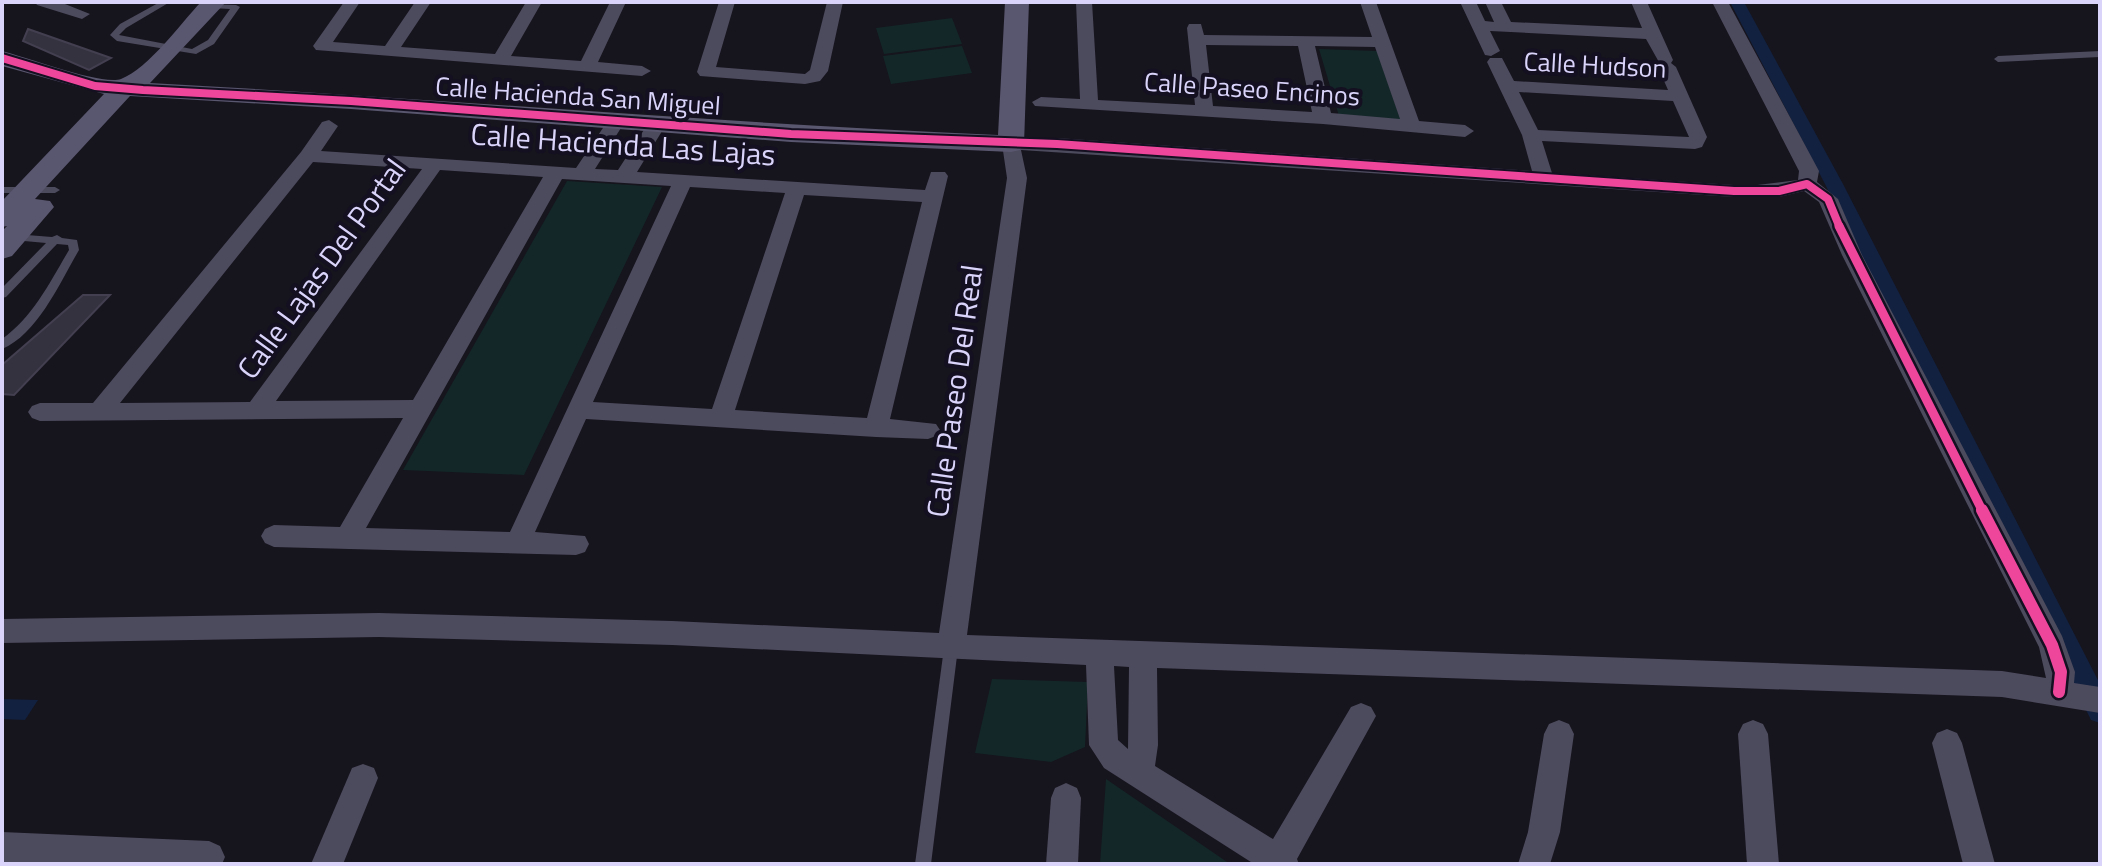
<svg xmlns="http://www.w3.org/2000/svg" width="2102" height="866" viewBox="0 0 2102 866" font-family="'Titillium Web',sans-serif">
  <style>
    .green { fill: #132728 }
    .water { fill: #12213f }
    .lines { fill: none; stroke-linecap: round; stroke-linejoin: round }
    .canal { fill: #12213f; fill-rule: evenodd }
    .building { fill: #34323f; stroke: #433f50; stroke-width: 2 }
    .lane { fill: #4c4a5d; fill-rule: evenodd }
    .street { fill: #4c4a5d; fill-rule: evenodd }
    .secondary { fill: #59566f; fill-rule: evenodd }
    .cycleway-far2-casing { stroke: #141021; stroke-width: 12 }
    .cycleway-far1-casing { stroke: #141021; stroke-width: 14 }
    .cycleway-casing { stroke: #141021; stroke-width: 17 }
    .cycleway-far2 { stroke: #ed469a; stroke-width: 8 }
    .cycleway-far1 { stroke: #ed469a; stroke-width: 9 }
    .cycleway { stroke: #ed469a; stroke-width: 12 }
    .labels { text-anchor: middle; stroke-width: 8; stroke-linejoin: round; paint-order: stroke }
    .far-street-label { font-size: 26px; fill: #dad4fb; stroke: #141021 }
    .street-label { font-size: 30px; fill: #dad4fb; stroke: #141021 }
  </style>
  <rect width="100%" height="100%" fill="#16141d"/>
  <g class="green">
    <polygon points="952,18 962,44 884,54 876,28"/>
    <polygon points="962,46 972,73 891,84 883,56"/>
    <polygon points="1319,49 1377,51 1401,121 1339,116"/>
    <polygon points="567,181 662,187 524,475 403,470"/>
    <polygon points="992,679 1088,682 1085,747 1051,762 975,753"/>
    <polygon points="1106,779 1230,864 1100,864"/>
  </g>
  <polygon class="water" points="2,699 38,700 25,720 2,719"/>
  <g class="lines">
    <polygon class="canal" points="1730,2 1744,2 1843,184 2100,684 2100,723 2091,720 1825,184"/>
  </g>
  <g class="building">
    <polygon points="28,29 111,58 89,70 23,41"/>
    <polygon points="83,295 110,295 14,395 2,394 2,365"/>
  </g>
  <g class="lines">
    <g class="lane">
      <polygon points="160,2 170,2 126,28 119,35 192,49 208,40 230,9 210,8 207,8 207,4 236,5 240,7 214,44 196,54 117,41 110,35 120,24"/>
      <polygon points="2100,51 2100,57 1998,62 1994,59 1998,56"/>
      <polygon points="2,187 55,187 60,190 55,193 2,193"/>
      <path d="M 2,233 L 52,237 L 57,235 L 62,238 L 77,240 L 79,250 C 60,282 38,334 2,349 L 2,339 C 33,317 50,282 69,250 L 68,245 L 57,244 L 6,297 L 2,298 L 2,288 L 46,243 L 2,239 Z"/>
      <polygon points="951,642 956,644 958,648 931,864 915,864 944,648 946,644"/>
    </g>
    <g class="street">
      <polygon points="35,2 60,2 90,14 82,19 37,5"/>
      <polygon points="344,2 360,2 333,42 385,46 415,2 431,2 401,47 495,54 526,2 542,2 511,56 581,61 610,2 626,2 598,62 642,66 651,71 642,76 316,50 313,46"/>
      <polygon points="719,2 735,2 716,67 805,74 810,70 827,2 843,2 828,71 820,81 805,84 700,76 697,72"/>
      <path d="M 1076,2 L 1092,2 L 1098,100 L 1195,105 L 1187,28 L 1189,24 L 1201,24 L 1204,35 L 1372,37 L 1360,2 L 1376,2 L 1419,121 L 1465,125 L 1474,131 L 1465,137 L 1323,124 L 1035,106 L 1032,102 L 1041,97 L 1080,99 ZM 1206,45 L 1298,46 L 1312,112 L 1213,106 ZM 1315,46 L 1375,47 L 1400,119 L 1331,113 Z"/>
      <path d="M 1460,2 L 1476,2 L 1485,21 L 1494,22 L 1485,2 L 1501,2 L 1511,22 L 1642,28 L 1631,2 L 1647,2 L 1673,60 L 1671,63 L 1676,67 L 1707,137 L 1702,147 L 1695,149 L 1542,141 L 1552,173 L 1749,186 L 1798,180 L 1799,171 L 1712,2 L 1728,2 L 1819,171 L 1817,182 L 1838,199 L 1862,255 L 2062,636 L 2075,672 L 2074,683 L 2100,687 L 2100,713 L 2002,697 L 1157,668 L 1158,745 L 1155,766 L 1273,839 L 1351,707 L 1361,703 L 1371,707 L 1376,716 L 1371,725 L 1297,859 L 1299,864 L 1254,864 L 1104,768 L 1089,745 L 1086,665 L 672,645 L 379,637 L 2,643 L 2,619 L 379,613 L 672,621 L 939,633 L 1007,178 L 1002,144 L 1004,140 L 1057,138 L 1532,171 L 1522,135 L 1487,62 L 1490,58 L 1502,58 L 1514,81 L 1668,90 L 1658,67 L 1660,64 L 1646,39 L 1490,31 L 1500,51 L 1491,56 L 1485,55 ZM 1519,92 L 1673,101 L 1689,137 L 1538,130 ZM 1021,150 L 1734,197 L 1779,197 L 1804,191 L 1819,202 L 1842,255 L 2039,647 L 2046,678 L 2002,671 L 967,635 L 1027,178 ZM 1114,666 L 1129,667 L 1128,749 L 1118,740 Z"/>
      <path d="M 617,114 L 626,120 L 595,169 L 618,170 L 651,119 L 658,117 L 667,123 L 637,172 L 925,190 L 931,172 L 945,172 L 948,176 L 890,419 L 936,424 L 940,430 L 936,436 L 928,439 L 876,437 L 586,419 L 535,532 L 585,536 L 589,544 L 585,552 L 576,555 L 274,547 L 265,543 L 261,536 L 265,529 L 274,525 L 340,527 L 403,418 L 40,421 L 32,418 L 28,412 L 32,406 L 40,403 L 93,403 L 301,152 L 322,122 L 329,120 L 338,126 L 321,151 L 576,168 L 611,116 ZM 313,162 L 422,169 L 250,402 L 120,403 ZM 440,170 L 543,177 L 413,400 L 276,401 ZM 562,179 L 671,186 L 510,532 L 366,528 ZM 690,187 L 785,193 L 712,409 L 593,402 ZM 804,195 L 922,202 L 867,418 L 735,410 Z"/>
      <polygon points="1559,720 1569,724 1574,734 1560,832 1550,864 1518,864 1528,832 1544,734 1549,724"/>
      <polygon points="1753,720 1763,724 1768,734 1779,864 1747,864 1738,734 1743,724"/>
      <polygon points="1947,729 1957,733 1962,743 1995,864 1963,864 1932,743 1937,733"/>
      <polygon points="363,764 374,768 378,778 343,864 311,864 352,768"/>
      <polygon points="1066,783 1077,788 1081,798 1078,864 1046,864 1051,798 1055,788"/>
      <polygon points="2,832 209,841 220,846 225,857 222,864 2,864"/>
    </g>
    <path class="secondary" d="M 201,2 L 226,2 L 150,83 C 433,98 715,123 998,135 L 1005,2 L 1029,2 L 1024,144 L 1020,150 L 1011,152 L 791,142 L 351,109 L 130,96 L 35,199 L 50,201 L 54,207 L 12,256 L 2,259 L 2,231 L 7,226 L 2,227 L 2,201 L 104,94 L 2,66 L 2,51 C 26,57 103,86 121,79 C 149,68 180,24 201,2 Z"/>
    <defs>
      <polyline id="cycleway-far2" points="2,58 95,86 143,90 351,101 791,134 1057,144 1734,191 1779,191 1807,184 1828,199 1840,228"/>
      <polyline id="cycleway-far1" points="1839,226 1983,512"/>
      <polyline id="cycleway" points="1982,510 2052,645 2061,672 2059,692"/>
    </defs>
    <use href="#cycleway-far2" class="cycleway-far2-casing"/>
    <use href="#cycleway-far1" class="cycleway-far1-casing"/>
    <use href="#cycleway" class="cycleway-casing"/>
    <use href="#cycleway-far2" class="cycleway-far2"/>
    <use href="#cycleway-far1" class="cycleway-far1"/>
    <use href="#cycleway" class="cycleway"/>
  </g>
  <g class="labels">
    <g class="far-street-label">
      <text transform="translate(1595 65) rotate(3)" y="9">Calle Hudson</text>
      <text transform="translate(1252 89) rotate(4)" y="9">Calle Paseo Encinos</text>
      <text transform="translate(578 96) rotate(4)" y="9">Calle Hacienda San Miguel</text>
    </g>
    <g class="street-label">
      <text transform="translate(623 145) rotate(4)" y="10">Calle Hacienda Las Lajas</text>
      <text transform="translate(322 269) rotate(-54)" y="10">Calle Lajas Del Portal</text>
      <text transform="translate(955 391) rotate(-82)" y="10">Calle Paseo Del Real</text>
    </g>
  </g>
  <rect width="2102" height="866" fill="none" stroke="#dad4fb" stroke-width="8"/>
</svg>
